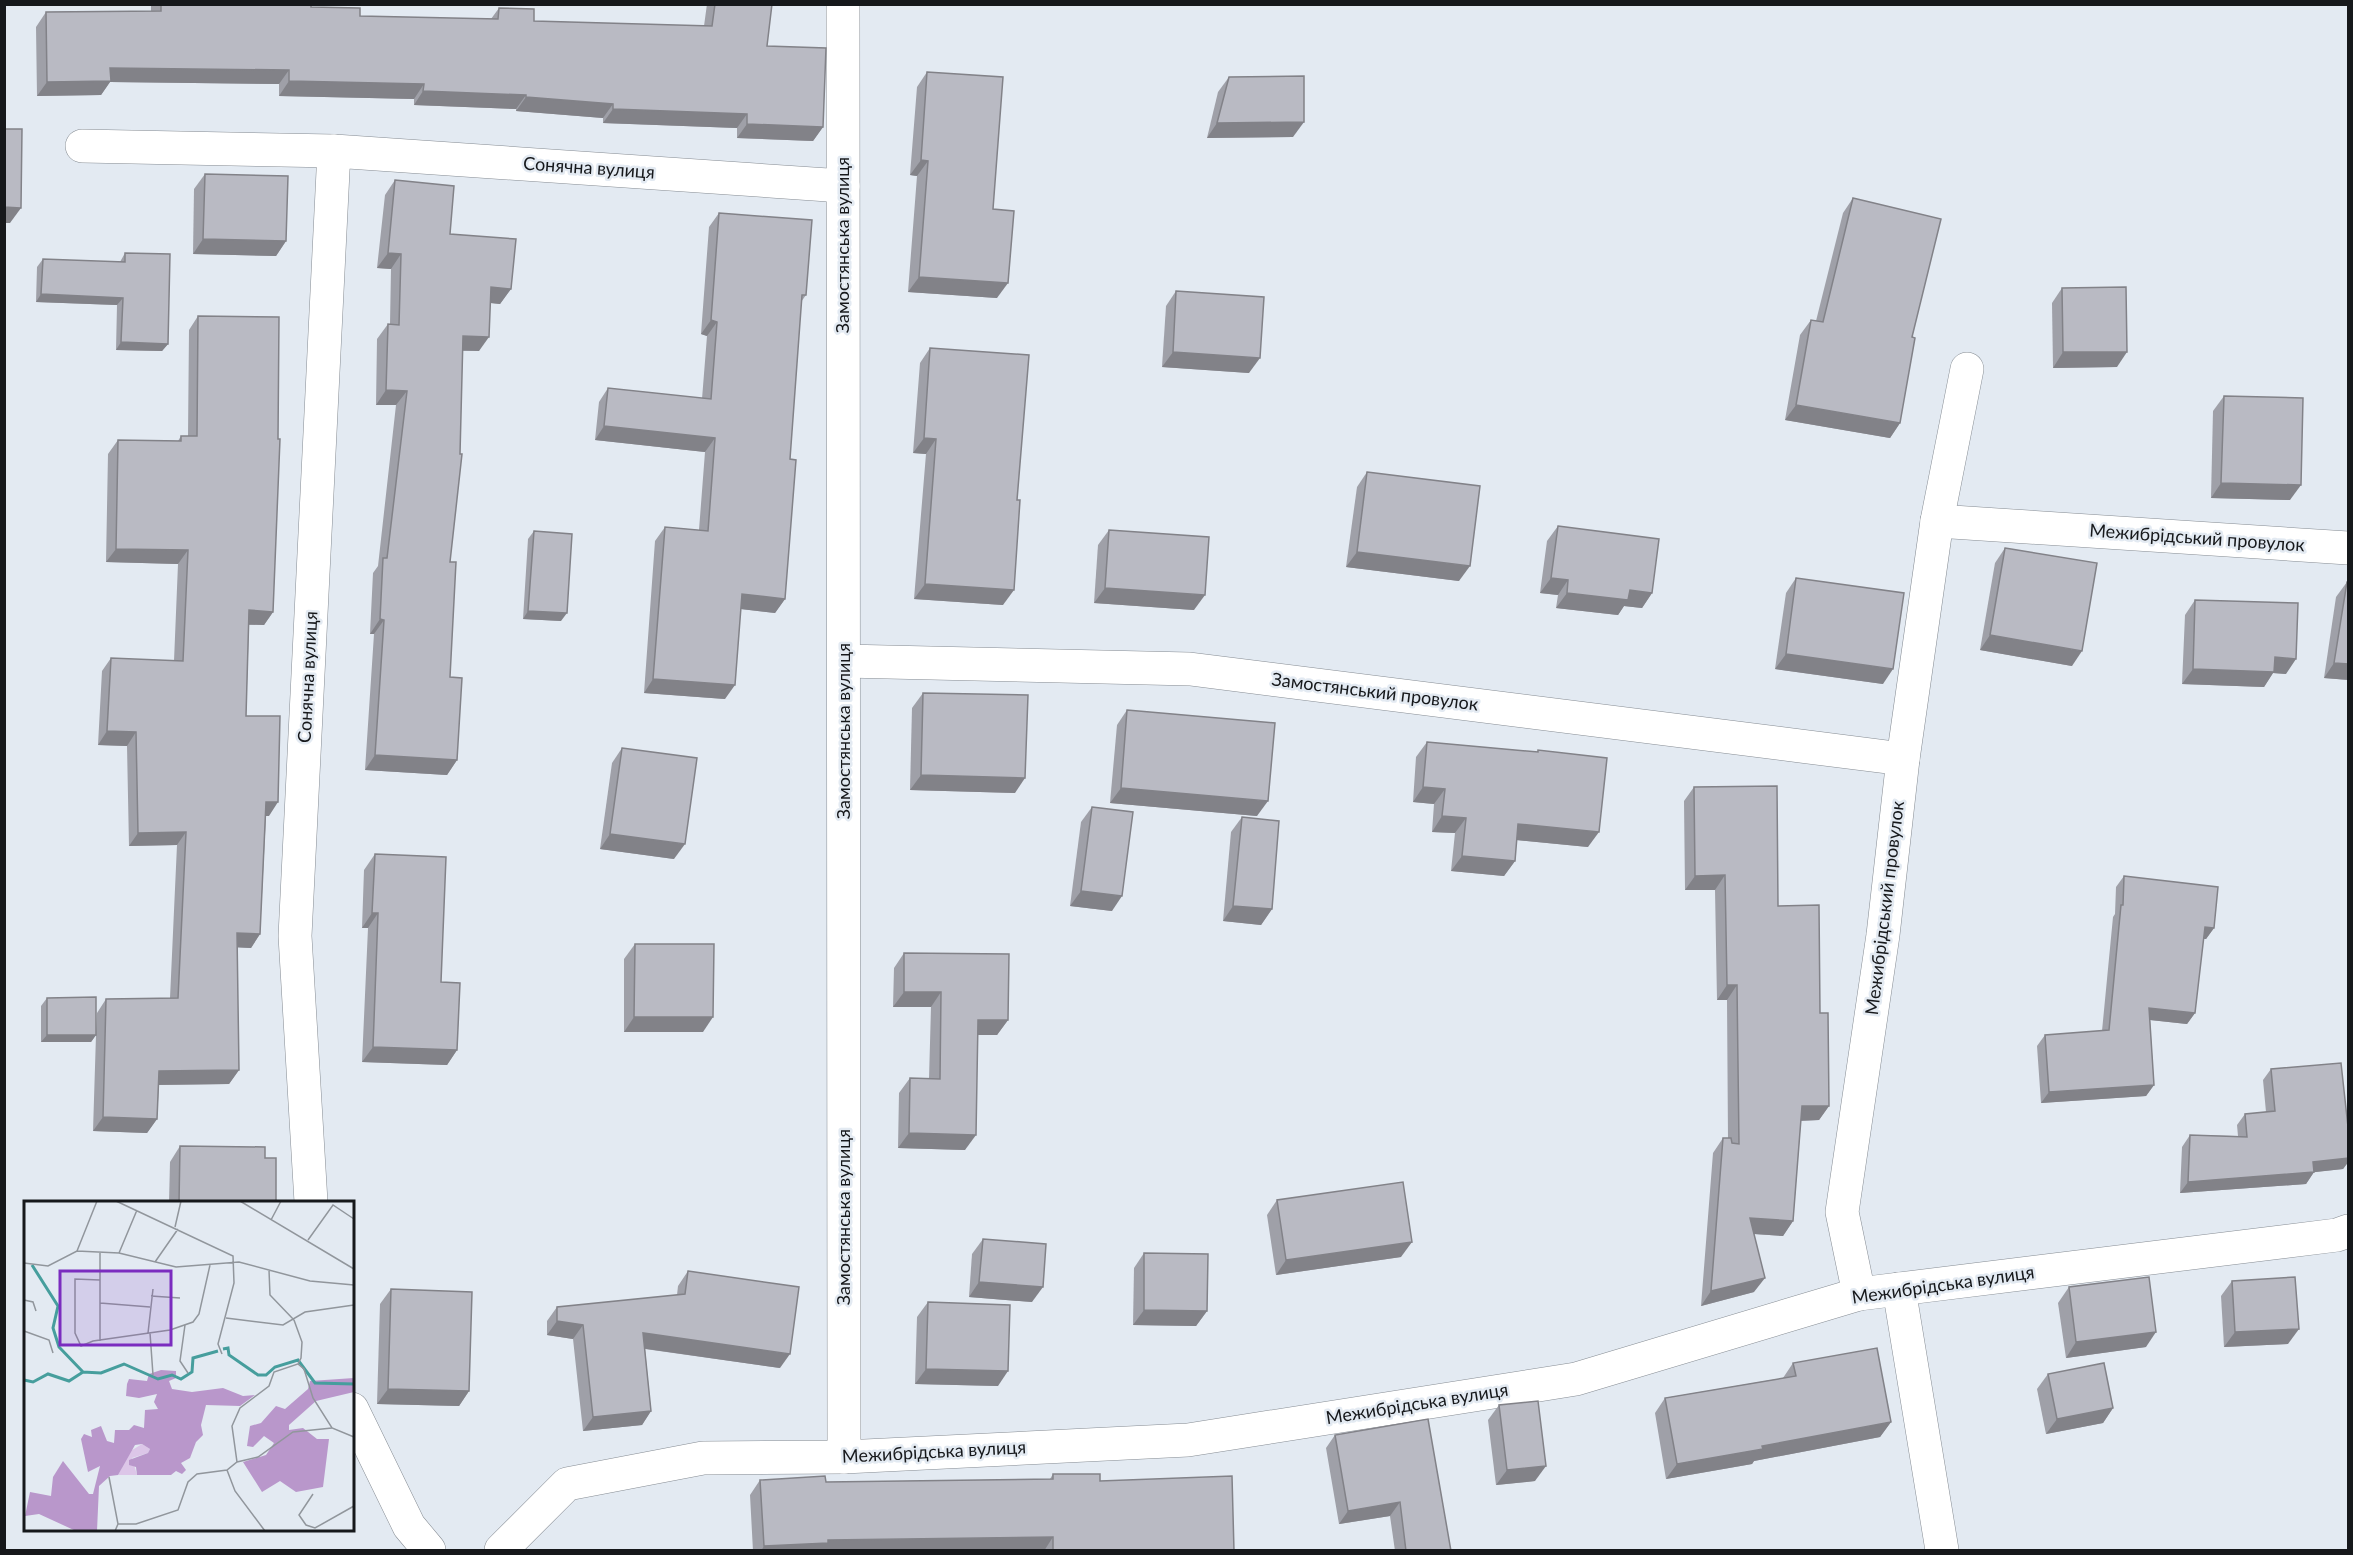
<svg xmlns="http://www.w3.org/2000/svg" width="2353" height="1555" viewBox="0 0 2353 1555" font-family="Lato,sans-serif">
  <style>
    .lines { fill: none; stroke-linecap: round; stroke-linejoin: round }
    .street-casing { stroke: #868c93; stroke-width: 34 }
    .street { stroke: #fff; stroke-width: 33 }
    .wall { fill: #9fa0a8 }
    .shaded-wall { fill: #828288 }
    .building { fill: #b9bac3; stroke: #828288; stroke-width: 1.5 }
    .labels { text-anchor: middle; stroke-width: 5; stroke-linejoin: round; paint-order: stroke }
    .street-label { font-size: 18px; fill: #16181b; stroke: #e3eaf2 }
    .inset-river { fill: none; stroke: #469e9d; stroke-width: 3 }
    .inset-road { fill: none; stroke: #91969c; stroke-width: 1.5 }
    .view { fill: #7b2cbf; fill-opacity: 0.15; stroke: #7b2cbf; stroke-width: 3 }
    .inset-edge { fill: none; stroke: #16181b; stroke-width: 3 }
  </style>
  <rect width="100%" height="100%" fill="#e3eaf2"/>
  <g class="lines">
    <defs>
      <g id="street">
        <polyline points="843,4 844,1457"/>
        <polyline points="82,146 334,151"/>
        <polyline points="1937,521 2348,548"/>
        <polyline points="844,661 1190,669 1903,759"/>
        <polyline points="311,1202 295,936 334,151 843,186"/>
        <polyline points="1899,1289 1942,1550"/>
        <polyline points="1859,1294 1842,1212 1883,935 1903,759 1937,521 1967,369"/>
        <polyline points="352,1409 409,1526 429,1550"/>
        <polyline points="501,1550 567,1484 703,1458 844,1457 1188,1440 1576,1379 1859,1294 2337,1235 2348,1231"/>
      </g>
    </defs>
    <use href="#street" class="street-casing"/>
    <use href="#street" class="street"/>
  </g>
  <g class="wall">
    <polygon points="151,4 311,4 311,7 360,16 491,19 499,8 534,21 704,26 707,4 772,4 767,46 823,127 813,141 737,138 737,128 603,123 603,118 516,111 516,109 414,105 414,99 279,96 279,84 110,82 101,95 37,96 36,27 46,12 151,11"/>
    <polygon points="927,72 993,209 997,298 908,292 917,176 910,175 917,87"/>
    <polygon points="1229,77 1293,137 1207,138 1218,92"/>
    <polygon points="205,174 286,241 276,256 193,254 194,189"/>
    <polygon points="395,180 450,234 511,289 500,304 491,303 479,351 463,351 450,562 450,677 457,760 447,775 365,770 374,634 370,634 373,573 378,566 396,405 376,405 377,339 388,324 390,324 391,269 377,268 385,195"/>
    <polygon points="1853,198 1912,337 1900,423 1890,438 1785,420 1800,335 1811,320 1816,321 1843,213"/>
    <polygon points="719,213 806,295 801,302 790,459 785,599 775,613 741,609 725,699 644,693 655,541 665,527 699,530 705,452 595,440 599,402 608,388 702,399 707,336 701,334 709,227"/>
    <polygon points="125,253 168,344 162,351 116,350 117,305 36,302 37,267 43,259 120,262"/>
    <polygon points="2062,288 2117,367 2053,368 2052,303"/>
    <polygon points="1176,291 1249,373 1162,367 1166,306"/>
    <polygon points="198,316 273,612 264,625 249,625 246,716 269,816 266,816 260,934 251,948 237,947 239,1070 229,1084 159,1085 157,1119 147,1133 93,1131 96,1035 91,1042 41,1042 41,1006 47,998 96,1032 97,1013 106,999 170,998 177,845 129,846 127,746 98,745 102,671 111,658 174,661 178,564 106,562 108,454 118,440 178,441 181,436 188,436 189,330"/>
    <polygon points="930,348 1003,605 914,599 926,454 913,453 920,363"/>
    <polygon points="2224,396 2290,500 2211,498 2213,411"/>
    <polygon points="1367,472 1459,581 1346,567 1357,487"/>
    <polygon points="1558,526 1652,593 1642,608 1624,606 1618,615 1556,608 1558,595 1540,593 1547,541"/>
    <polygon points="1109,530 1194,610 1094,603 1098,545"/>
    <polygon points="534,531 561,621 523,619 528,539"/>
    <polygon points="2005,548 2072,666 1980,650 1995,563"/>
    <polygon points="1796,578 1883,684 1775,669 1786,593"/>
    <polygon points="2347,582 2349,582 2349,680 2324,678 2336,597"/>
    <polygon points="2195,600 2286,674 2273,673 2264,687 2182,684 2185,615"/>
    <polygon points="923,693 1015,793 910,790 912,708"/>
    <polygon points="1127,710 1257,816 1110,803 1117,725"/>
    <polygon points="1427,742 1537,752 1538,750 1588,847 1516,840 1515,861 1504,876 1451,871 1455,833 1432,832 1434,804 1413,802 1416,757"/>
    <polygon points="622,748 674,859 600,849 612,763"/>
    <polygon points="1694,787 1778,906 1820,1013 1829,1106 1819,1120 1801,1121 1793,1221 1783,1236 1754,1234 1754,1292 1701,1306 1713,1153 1723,1138 1728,1138 1727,1000 1717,1000 1715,890 1685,890 1684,801"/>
    <polygon points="1092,807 1112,911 1070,906 1081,822"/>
    <polygon points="1242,817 1272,909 1261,925 1223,921 1231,832"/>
    <polygon points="375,854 457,1050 447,1065 362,1062 368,928 362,928 364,870"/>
    <polygon points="2124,876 2214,928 2206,939 2203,939 2195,1013 2187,1024 2150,1020 2154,1085 2146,1096 2041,1103 2037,1046 2045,1035 2102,1031 2113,917 2115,914 2116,887"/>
    <polygon points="635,944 703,1032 624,1032 624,959"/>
    <polygon points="904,953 1008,1020 997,1035 978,1035 965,1150 898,1148 899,1093 910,1078 929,1079 931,1007 893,1007 894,968"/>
    <polygon points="2271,1069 2349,1136 2349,1161 2343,1169 2314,1172 2306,1184 2180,1193 2182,1147 2190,1135 2238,1136 2237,1125 2245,1114 2266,1112 2263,1080"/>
    <polygon points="180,1146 265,1158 276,1203 169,1203 170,1162"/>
    <polygon points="1277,1200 1401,1257 1276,1275 1267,1215"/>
    <polygon points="983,1239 1032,1302 969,1297 972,1254"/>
    <polygon points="1144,1253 1207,1311 1196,1326 1133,1325 1134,1268"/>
    <polygon points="688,1271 780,1368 645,1349 651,1411 642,1425 583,1431 573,1339 547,1335 547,1321 557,1307 677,1295 678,1286"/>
    <polygon points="2232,1281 2288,1344 2224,1347 2221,1296"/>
    <polygon points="2069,1287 2146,1347 2066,1358 2058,1303"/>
    <polygon points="391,1289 469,1391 459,1406 377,1404 380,1304"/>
    <polygon points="928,1302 998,1386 915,1384 917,1317"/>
    <polygon points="1793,1363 1891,1422 1880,1437 1754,1461 1752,1464 1666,1479 1655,1413 1665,1398 1783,1378"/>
    <polygon points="2048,1374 2113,1408 2103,1423 2046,1434 2037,1389"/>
    <polygon points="1499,1405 1535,1481 1496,1485 1488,1420"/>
    <polygon points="1335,1435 1451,1551 1395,1551 1390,1516 1339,1524 1326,1448"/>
    <polygon points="1053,1474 1100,1481 1234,1551 753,1551 750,1495 760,1480 826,1482 1050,1479"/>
  </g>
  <g class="shaded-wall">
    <polygon points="110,68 289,70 279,84 110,82 101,95 37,96 47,82"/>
    <polygon points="289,81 424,84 414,99 279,96"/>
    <polygon points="423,91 526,95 516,109 414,105"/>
    <polygon points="526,97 613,104 603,118 516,111"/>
    <polygon points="613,109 747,114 737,128 603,123"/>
    <polygon points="1304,122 1293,137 1207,138 1217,123"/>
    <polygon points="747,124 823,127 813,141 737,138"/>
    <polygon points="921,160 928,161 917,176 910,175"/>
    <polygon points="4,207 21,208 10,223 4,223"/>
    <polygon points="203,239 286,241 276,256 193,254"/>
    <polygon points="388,253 401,254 391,269 377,268"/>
    <polygon points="919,277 1008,283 997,298 908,292"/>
    <polygon points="491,287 511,289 500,304 481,302"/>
    <polygon points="41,294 123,298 117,305 36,302"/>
    <polygon points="711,320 717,322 707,336 701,334"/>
    <polygon points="463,336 489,337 479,351 453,350"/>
    <polygon points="121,342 168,344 162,351 116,350"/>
    <polygon points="1173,352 1260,358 1249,373 1162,367"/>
    <polygon points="2063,352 2127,352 2117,367 2053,368"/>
    <polygon points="386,390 407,391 396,405 376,405"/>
    <polygon points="1796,405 1900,423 1890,438 1785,420"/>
    <polygon points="604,426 715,438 705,452 595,440"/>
    <polygon points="924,438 936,439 926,454 913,453"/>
    <polygon points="2221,483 2301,485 2290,500 2211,498"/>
    <polygon points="116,549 188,550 178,564 106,562"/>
    <polygon points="1357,552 1470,566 1459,581 1346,567"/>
    <polygon points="1551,578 1568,580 1558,595 1540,593"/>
    <polygon points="925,584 1014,590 1003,605 914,599"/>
    <polygon points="1105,588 1205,595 1194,610 1094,603"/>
    <polygon points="1630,590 1652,593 1642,608 1624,606 1618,615 1556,608 1567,593"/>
    <polygon points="742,594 785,599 775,613 732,608"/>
    <polygon points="249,610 273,612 264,625 240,624"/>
    <polygon points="528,611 567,613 561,621 523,619"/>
    <polygon points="380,619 384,620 374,634 370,634"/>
    <polygon points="1990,635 2082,651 2072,666 1980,650"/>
    <polygon points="1786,654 1893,669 1883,684 1775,669"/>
    <polygon points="2275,657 2296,659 2286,674 2273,673 2264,687 2182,684 2193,669"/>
    <polygon points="2334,663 2349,664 2349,680 2324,678"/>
    <polygon points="653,679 735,685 725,699 644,693"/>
    <polygon points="107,731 136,732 127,746 98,745"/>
    <polygon points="375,755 457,760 447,775 365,770"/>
    <polygon points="921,775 1025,778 1015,793 910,790"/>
    <polygon points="1423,787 1445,789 1434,804 1413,802"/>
    <polygon points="1121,788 1268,801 1257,816 1110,803"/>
    <polygon points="266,802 278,802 269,816 257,816"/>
    <polygon points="1442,816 1466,818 1455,833 1432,832"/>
    <polygon points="1518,824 1599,832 1588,847 1507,839"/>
    <polygon points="186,832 177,845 129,846 138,833"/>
    <polygon points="610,834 685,844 674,859 600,849"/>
    <polygon points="1462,856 1515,861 1504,876 1451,871"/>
    <polygon points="1725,875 1715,890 1685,890 1695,876"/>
    <polygon points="1081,891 1122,896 1112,911 1070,906"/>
    <polygon points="1233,906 1272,909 1261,925 1223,921"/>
    <polygon points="372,913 378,913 368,928 362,928"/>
    <polygon points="2205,927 2214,928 2206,939 2197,938"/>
    <polygon points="237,933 260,934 251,948 227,947"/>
    <polygon points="1727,985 1737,985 1727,1000 1717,1000"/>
    <polygon points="904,992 941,992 931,1007 893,1007"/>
    <polygon points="2149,1008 2195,1013 2187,1024 2141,1019"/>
    <polygon points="634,1017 713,1017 703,1032 624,1032"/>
    <polygon points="978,1020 1008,1020 997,1035 967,1035"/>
    <polygon points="47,1035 96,1035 91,1042 41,1042"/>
    <polygon points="373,1047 457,1050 447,1065 362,1062"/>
    <polygon points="239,1070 229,1084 150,1085 159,1071"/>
    <polygon points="2154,1085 2146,1096 2041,1103 2049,1092"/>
    <polygon points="1802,1106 1829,1106 1819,1120 1792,1121"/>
    <polygon points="103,1117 157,1119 147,1133 93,1131"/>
    <polygon points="909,1133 976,1135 965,1150 898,1148"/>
    <polygon points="2349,1158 2349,1161 2343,1169 2307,1173 2314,1172 2306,1184 2180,1193 2188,1182 2313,1162"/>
    <polygon points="1750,1218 1793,1221 1783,1236 1740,1233"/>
    <polygon points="1412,1242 1401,1257 1276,1275 1286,1260"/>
    <polygon points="1765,1278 1754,1292 1701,1306 1711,1291"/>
    <polygon points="979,1282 1043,1287 1032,1302 969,1297"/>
    <polygon points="1144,1310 1207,1311 1196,1326 1133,1325"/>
    <polygon points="557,1321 583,1325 573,1339 547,1335"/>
    <polygon points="2299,1329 2288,1344 2224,1347 2235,1332"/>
    <polygon points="2156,1332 2146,1347 2066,1358 2076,1342"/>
    <polygon points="643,1333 790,1354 780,1368 633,1347"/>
    <polygon points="926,1369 1008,1371 998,1386 915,1384"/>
    <polygon points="388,1389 469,1391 459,1406 377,1404"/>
    <polygon points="2113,1408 2103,1423 2046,1434 2057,1419"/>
    <polygon points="651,1411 642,1425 583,1431 593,1417"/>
    <polygon points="1891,1422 1880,1437 1754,1461 1752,1464 1666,1479 1677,1464 1762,1446"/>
    <polygon points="1546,1466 1535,1481 1496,1485 1507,1470"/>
    <polygon points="1400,1502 1390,1516 1339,1524 1348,1511"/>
    <polygon points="1053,1537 1044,1551 761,1551 764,1546 828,1540"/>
  </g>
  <g class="building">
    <polygon points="161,4 311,4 311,7 360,8 360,16 498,19 499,8 534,9 534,21 712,26 715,4 772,4 767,46 826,48 823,127 747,124 747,114 613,109 613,104 526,97 526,95 423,91 424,84 289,81 289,70 110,68 111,81 47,82 46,12 161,11"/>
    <polygon points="927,72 1003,77 993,209 1014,211 1008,283 919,277 928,161 921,160"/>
    <polygon points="1304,76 1304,122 1217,123 1229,77"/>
    <polygon points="4,129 22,129 21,208 4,207"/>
    <polygon points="205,174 288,176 286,241 203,239"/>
    <polygon points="395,180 454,186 450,234 516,239 511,289 491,287 489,337 463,336 460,454 462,454 450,562 456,562 450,677 462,678 457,760 375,755 384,620 380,619 383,558 387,558 407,391 386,390 388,324 399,325 401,254 388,253"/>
    <polygon points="1853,198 1941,219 1912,337 1915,338 1900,423 1796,405 1811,320 1823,322"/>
    <polygon points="719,213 812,220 806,295 802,295 790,459 796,460 785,599 742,594 735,685 653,679 665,527 708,531 715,438 604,426 608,388 711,399 717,322 711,320"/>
    <polygon points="125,253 170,254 168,344 121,342 123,298 41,294 43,259 125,262"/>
    <polygon points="2126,287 2127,352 2063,352 2062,288"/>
    <polygon points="1176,291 1264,297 1260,358 1173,352"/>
    <polygon points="198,316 279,317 278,439 280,439 273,612 249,610 246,716 280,716 278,802 266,802 260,934 237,933 239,1070 159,1071 157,1119 103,1117 106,999 178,998 186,832 138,833 136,732 107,731 111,658 183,661 188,550 116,549 118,440 181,441 181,436 197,436"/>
    <polygon points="930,348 1029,355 1017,500 1020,500 1014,590 925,584 936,439 924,438"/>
    <polygon points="2224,396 2303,398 2301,485 2221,483"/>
    <polygon points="1367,472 1480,486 1470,566 1357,552"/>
    <polygon points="1558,526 1659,539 1652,593 1630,590 1628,600 1567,593 1568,580 1551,578"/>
    <polygon points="1109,530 1209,537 1205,595 1105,588"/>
    <polygon points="534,531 572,534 567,613 528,611"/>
    <polygon points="2005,548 2097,563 2082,651 1990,635"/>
    <polygon points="1796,578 1904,593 1893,669 1786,654"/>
    <polygon points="2347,582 2349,582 2349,664 2334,663"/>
    <polygon points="2195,600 2298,603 2296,659 2275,657 2274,672 2193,669"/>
    <polygon points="923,693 1028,695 1025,778 921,775"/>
    <polygon points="1127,710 1275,723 1268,801 1121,788"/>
    <polygon points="1427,742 1538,752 1538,750 1607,758 1599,832 1518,824 1515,861 1462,856 1466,818 1442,816 1445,789 1423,787"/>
    <polygon points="622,748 697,758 685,844 610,834"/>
    <polygon points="1777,786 1778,906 1819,905 1820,1013 1828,1013 1829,1106 1802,1106 1793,1221 1750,1218 1765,1278 1711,1291 1723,1138 1731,1138 1732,1143 1739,1144 1737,985 1727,985 1725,875 1695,876 1694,787"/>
    <polygon points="1092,807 1133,812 1122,896 1081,891"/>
    <polygon points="1242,817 1279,821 1272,909 1233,906"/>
    <polygon points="375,854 446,857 441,982 460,983 457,1050 373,1047 378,913 372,913"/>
    <polygon points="2124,876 2218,887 2214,928 2205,927 2195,1013 2149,1008 2154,1085 2049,1092 2045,1035 2109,1030 2121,905 2123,905"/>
    <polygon points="635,944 714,944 713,1017 634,1017"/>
    <polygon points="904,953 1009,954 1008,1020 978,1020 976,1135 909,1133 910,1078 940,1079 941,992 904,992"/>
    <polygon points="96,997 96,1035 47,1035 47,998"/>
    <polygon points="2341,1063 2349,1136 2349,1158 2313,1162 2314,1172 2188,1182 2190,1135 2247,1137 2245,1114 2275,1111 2271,1069"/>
    <polygon points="180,1146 265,1147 265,1158 276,1158 276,1203 179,1203"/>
    <polygon points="1403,1182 1412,1242 1286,1260 1277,1200"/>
    <polygon points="983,1239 1046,1244 1043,1287 979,1282"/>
    <polygon points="1144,1253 1208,1254 1207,1311 1144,1310"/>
    <polygon points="688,1271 799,1287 790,1354 643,1333 651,1411 593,1417 583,1325 557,1321 557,1307 685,1294"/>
    <polygon points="2149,1277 2156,1332 2076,1342 2069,1287"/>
    <polygon points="2295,1277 2299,1329 2235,1332 2232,1281"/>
    <polygon points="391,1289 472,1292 469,1391 388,1389"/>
    <polygon points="928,1302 1010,1305 1008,1371 926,1369"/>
    <polygon points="1877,1348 1891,1422 1762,1446 1763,1449 1677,1464 1665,1398 1796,1376 1793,1363"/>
    <polygon points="2104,1363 2113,1408 2057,1419 2048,1374"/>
    <polygon points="1538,1401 1546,1466 1507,1470 1499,1405"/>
    <polygon points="1428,1419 1451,1551 1406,1551 1400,1502 1348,1511 1335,1435"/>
    <polygon points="1053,1474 1100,1474 1100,1481 1232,1476 1234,1551 1053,1551 1053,1537 828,1540 828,1543 764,1546 760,1480 825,1476 826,1482 1053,1479"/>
  </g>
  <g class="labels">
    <g class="street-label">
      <text transform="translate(589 168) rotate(4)" y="6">Сонячна вулиця</text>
      <text transform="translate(843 245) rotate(-90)" y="6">Замостянська вулиця</text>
      <text transform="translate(2197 538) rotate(4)" y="6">Межибрідський провулок</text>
      <text transform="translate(308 677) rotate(-87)" y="6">Сонячна вулиця</text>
      <text transform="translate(1375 692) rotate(7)" y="6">Замостянський провулок</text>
      <text transform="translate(844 731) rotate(-90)" y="6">Замостянська вулиця</text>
      <text transform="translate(1885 908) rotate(-83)" y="6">Межибрідський провулок</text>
      <text transform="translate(844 1217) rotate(-90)" y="6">Замостянська вулиця</text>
      <text transform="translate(1943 1285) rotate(-8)" y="6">Межибрідська вулиця</text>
      <text transform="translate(1417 1404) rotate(-9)" y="6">Межибрідська вулиця</text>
      <text transform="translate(934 1452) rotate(-3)" y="6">Межибрідська вулиця</text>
    </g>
  </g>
  <g transform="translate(24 1201)">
    <rect width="330" height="330" fill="#e3eaf2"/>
    <path d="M 118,243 L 126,248 L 124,252 L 108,257 L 113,274 L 94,274 L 105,251 Z" fill="#dcc6e8"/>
    <path d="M 137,169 L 152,170 L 152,177 L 145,180 L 148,188 L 168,191 L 199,187 L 219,195 L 231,194 L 216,205 L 182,204 L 177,224 L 179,234 L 172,241 L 166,257 L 157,262 L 162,269 L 158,273 L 152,270 L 147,274 L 113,274 L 112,266 L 105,264 L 105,259 L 124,252 L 126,248 L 118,243 L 111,244 L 94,274 L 86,275 L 75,285 L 73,330 L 52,330 L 15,313 L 1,315 L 6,291 L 27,295 L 29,276 L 39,260 L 65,293 L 69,293 L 76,265 L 64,271 L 57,238 L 60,233 L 68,236 L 67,229 L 77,225 L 83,240 L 90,242 L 91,229 L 105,229 L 110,224 L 120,227 L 121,209 L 134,208 L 130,201 L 133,193 L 115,197 L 102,195 L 103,183 L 105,178 L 123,180 L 125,173 ZM 330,177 L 330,191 L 292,200 L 265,224 L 265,229 L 279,227 L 293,238 L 305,238 L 299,286 L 272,291 L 256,280 L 238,291 L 219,261 L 242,254 L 250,242 L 240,235 L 229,246 L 223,245 L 226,225 L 237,222 L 252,205 L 261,208 L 284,188 L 286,180 Z" fill="#b997cb"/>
    <path class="inset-river" d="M 8,64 L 34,105 L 29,127 L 35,146 L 59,171M 199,148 L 204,147 L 205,154 L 234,174 L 242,174 L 251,166 L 274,159 L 291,182 L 330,183M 0,179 L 9,181 L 24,173 L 45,180 L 59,171 L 77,172 L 100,163 L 134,178 L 148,174 L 157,178 L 168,171 L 169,157 L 194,150"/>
    <path class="inset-road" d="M 92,0 L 209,55 L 210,82 L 194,143 L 198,153M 216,0 L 330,68M 247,19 L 257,0M 151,26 L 157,0M 284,39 L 309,4 L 330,18M 53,50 L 73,0M 76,51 L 76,140M 95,52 L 113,9M 131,61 L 154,28M 0,62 L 24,65 L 53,50 L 95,52 L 152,66 L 215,61 L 286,80 L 330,84M 245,69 L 246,94 L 270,119M 76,79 L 51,78 L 51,132 L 57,145 L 69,140 L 146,129 L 169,121 L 175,113 L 186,64M 127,95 L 156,97M 0,99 L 9,101 L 12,110M 76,102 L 126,106M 202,117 L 259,124 L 281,111 L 330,104M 161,124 L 156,160 L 164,172M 0,130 L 25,139 L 29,152M 124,132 L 129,88M 126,132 L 129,174M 274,163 L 280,168 L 289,197 L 308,227 L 330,236M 213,261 L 208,225 L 216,207 L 245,185 L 250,171 L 274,163 L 277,157 L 278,141 L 270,119M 203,269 L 211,290 L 241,330M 85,276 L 94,323 L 91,330M 289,293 L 275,314 L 282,324 L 291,327 L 330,305M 94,323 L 112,323 L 154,309 L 164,281 L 173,273 L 203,269 L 213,261 L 234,256 L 269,231 L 308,227"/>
    <path class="view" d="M 36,70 L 147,70 L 147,144 L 36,144 Z"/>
    <rect width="330" height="330" class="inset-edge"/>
  </g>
  <rect width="2353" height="1555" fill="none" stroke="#16181b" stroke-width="12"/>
</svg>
